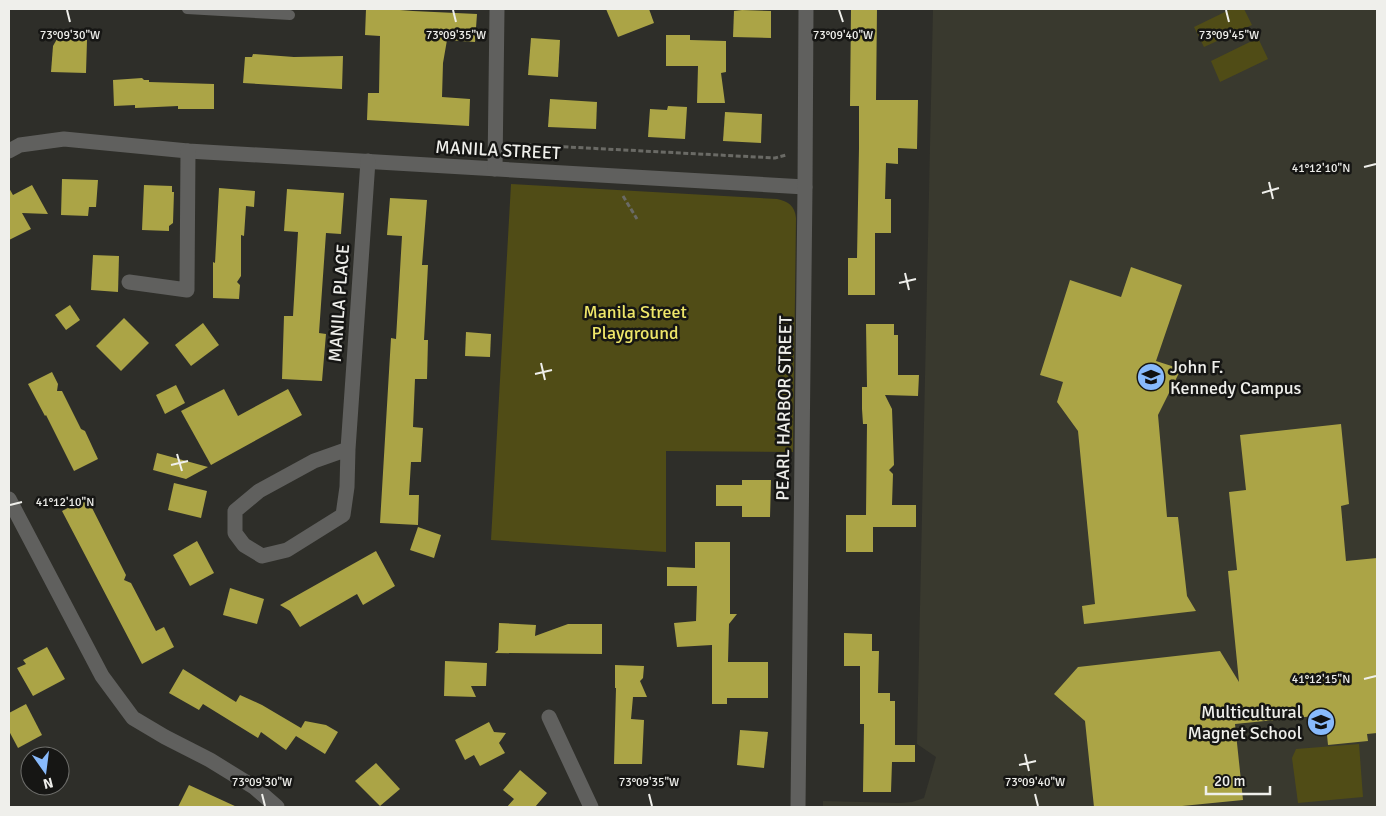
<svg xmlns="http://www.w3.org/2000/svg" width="1386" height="816" viewBox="0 0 1386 816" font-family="Signika,sans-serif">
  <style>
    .built { fill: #39392e }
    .green { fill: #504c16 }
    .building { fill: #aba446 }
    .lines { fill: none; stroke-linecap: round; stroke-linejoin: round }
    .path { stroke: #6a6a65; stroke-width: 3; stroke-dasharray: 5 2.5; stroke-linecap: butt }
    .lane { stroke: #60605e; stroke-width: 10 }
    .street { stroke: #60605e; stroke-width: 15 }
    .ticks { fill: none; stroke: #efefeb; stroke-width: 2 }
    .labels { text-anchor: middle; stroke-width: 5; stroke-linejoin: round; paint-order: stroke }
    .street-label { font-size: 18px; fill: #efefeb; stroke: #161614 }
    .park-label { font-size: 18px; fill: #efe669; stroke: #161614 }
    .poi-label { font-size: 18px; fill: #efefeb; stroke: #161614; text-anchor: start }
    .ticks-label { font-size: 12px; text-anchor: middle; fill: #efefeb; stroke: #161614; stroke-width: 5; stroke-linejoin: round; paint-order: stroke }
  </style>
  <rect width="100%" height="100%" fill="#2e2e29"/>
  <polygon class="built" points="933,9 1377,9 1377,807 823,807 823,801 900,803 912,802 924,798 936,757 917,744"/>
  <g class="green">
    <polygon points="1231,9 1244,9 1252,25 1204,47 1194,27"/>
    <polygon points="1258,38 1268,59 1220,82 1211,61"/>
    <path d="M 511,184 L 777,199 C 788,201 795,206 796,218 L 793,452 L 666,451 L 666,552 L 491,540 Z"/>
    <polygon points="1359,744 1363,797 1298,803 1292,758 1296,749"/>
  </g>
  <g class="building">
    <polygon points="366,9 401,9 400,10 413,11 477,14 475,42 447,40 443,63 442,97 470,99 469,126 367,120 368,93 379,93 380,36 365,35"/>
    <polygon points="606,9 649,9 654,23 618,37"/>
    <polygon points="851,9 877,9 876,100 918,100 917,149 898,148 898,164 886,163 885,199 891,199 891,233 875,233 875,295 848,295 848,258 857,258 859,148 859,106 850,106"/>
    <polygon points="742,10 771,11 771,38 733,37 734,11"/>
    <polygon points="666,35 690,35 690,40 726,41 726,72 721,73 725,103 697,103 698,66 666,66"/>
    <polygon points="531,38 560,40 558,77 528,75"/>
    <polygon points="57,39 87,40 86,73 51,72 53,46"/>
    <polygon points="253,54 294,57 343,56 342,89 243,83 245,57 252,57"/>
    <polygon points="142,78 144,80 149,80 149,82 214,84 214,109 178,109 178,106 135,108 135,105 114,106 113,80"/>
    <polygon points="550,99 597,102 596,129 548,127"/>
    <polygon points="668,106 687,107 685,139 648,137 650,109 667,110"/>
    <polygon points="725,112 762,114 761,143 723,141"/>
    <polygon points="62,179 98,180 96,207 89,207 88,216 61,215"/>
    <polygon points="32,185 48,214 22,213 31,229 9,240 9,188 13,195"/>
    <polygon points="144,185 172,186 172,192 174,192 173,223 169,226 169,231 142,230"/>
    <polygon points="219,188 255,191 254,207 246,206 244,236 241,235 241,276 237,282 240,285 239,299 213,298 213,262 215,263"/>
    <polygon points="287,189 344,193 341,234 326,233 319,333 326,334 322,381 282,379 284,316 293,316 298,232 284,231"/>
    <polygon points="390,198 427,200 422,265 428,265 424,340 428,340 427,379 415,379 413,427 423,428 421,462 411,462 409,495 419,495 418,525 380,523 391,338 396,339 402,236 387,235"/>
    <polygon points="93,255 119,256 118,292 91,290"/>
    <polygon points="1131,267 1182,285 1156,361 1181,369 1158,415 1167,517 1178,517 1187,596 1196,611 1084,624 1082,606 1095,604 1078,431 1057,402 1063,382 1040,375 1070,280 1121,297"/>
    <polygon points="70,305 80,320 66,330 55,315"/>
    <polygon points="124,318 149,343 121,371 96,346"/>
    <polygon points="203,323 219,345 191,366 175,345"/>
    <polygon points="866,324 894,324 894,335 898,335 898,375 919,375 918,396 885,395 892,409 894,465 889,470 893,474 892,505 916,505 916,527 873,527 873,552 846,552 846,515 866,515 867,424 863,424 862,409 862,387 867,387"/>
    <polygon points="466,332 491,334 490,357 465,356"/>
    <polygon points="52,372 58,384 57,391 62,391 81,429 85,431 98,459 74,471 46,415 45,416 28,384"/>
    <polygon points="176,385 185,403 165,414 156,395"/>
    <polygon points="224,389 238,416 288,389 302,415 211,465 181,411"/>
    <polygon points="1341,424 1349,504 1341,506 1346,561 1377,558 1377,733 1367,734 1368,741 1328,745 1325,715 1235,724 1243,800 1172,807 1094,807 1085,721 1054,694 1078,667 1220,651 1239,682 1228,571 1237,570 1229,492 1246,490 1240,435"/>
    <polygon points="157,453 208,467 186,479 153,470"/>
    <polygon points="742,480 771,480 770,517 742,517 742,506 716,506 716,485 742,485"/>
    <polygon points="174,483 207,491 201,518 168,510"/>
    <polygon points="87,498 126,575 124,580 131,583 156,631 164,627 174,647 142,664 62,511"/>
    <polygon points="418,527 441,535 434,558 410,550"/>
    <polygon points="197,541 214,573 190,586 173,555"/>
    <polygon points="695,542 730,542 730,614 737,614 729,624 728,662 768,662 768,698 727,698 727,704 712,704 712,645 677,647 674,623 696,621 697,586 667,586 667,567 695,568"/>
    <polygon points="376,551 395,586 363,605 357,594 300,627 290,611 280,605"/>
    <polygon points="230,588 264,599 257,624 223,615"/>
    <polygon points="499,623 536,625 535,636 568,624 602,624 602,654 495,653 498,650"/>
    <polygon points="844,633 872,634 872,651 879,651 878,693 890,693 890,701 895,701 895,745 915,745 915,762 892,762 891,792 863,792 864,724 860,724 860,666 844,666"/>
    <polygon points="47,647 65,679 33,696 17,668 26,664 23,660"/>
    <polygon points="445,661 487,663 486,686 471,686 476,697 444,696"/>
    <polygon points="615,665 644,666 643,678 640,681 647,697 633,697 631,719 644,720 642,764 614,764 616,688 615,688"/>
    <polygon points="183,669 236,702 240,695 262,705 301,728 305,721 326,725 338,732 325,754 296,736 286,750 261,732 258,738 203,704 199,710 169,693"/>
    <polygon points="26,704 42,735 18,748 9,731 9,713"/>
    <polygon points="489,722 494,732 506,733 499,743 505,753 480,766 474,755 465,760 455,740"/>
    <polygon points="740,730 768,732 764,768 737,765"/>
    <polygon points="376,763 400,789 380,806 355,781"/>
    <polygon points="520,770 547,793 535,807 507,807 514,799 503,790"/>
    <polygon points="189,785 237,807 178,807"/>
  </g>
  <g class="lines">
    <g class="path">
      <polyline points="511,144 775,158 786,155"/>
      <polyline points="623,196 637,219"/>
    </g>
    <polyline class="lane" points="187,9 290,15"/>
    <g class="street">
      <polyline points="9,151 20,145 64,139 188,151 805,187"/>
      <polyline points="495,169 497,9"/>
      <polyline points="129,282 187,290 188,151"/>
      <polyline points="348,449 347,487 343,515 287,550 262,556 244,545 235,533 235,511 259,491 314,461 348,449 368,161"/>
      <polyline points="9,499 102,676 133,718 165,737 210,760 254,787 277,807"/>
      <polyline points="549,717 591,807"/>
      <polyline points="798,807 805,187 806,9"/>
    </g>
  </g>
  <path class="ticks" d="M 67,10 L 70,22M 453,10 L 456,22M 839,10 L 843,22M 1226,10 L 1229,22M 1364,167 L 1376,164M 1269,182 L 1273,199M 1262,193 L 1279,188M 905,273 L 909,290M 899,283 L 916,279M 541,363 L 545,380M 535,374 L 552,370M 177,454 L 182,471M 171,465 L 188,461M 10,505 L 22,502M 1364,679 L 1376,676M 1025,754 L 1029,771M 1019,765 L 1036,761M 262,794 L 265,806M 649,794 L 652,806M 1035,794 L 1038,806"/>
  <defs>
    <symbol id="school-disc" viewBox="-11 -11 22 22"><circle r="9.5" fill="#88bafc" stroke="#161614"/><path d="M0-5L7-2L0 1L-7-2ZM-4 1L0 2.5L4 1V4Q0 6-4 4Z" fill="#111"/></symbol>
  </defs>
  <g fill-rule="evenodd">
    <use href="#school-disc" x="1135" y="361" width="32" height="32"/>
    <use href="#school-disc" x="1305" y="706" width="32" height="32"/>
  </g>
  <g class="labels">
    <g class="street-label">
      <text transform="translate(498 150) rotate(3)" y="6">MANILA STREET</text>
      <text transform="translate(339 303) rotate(-86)" y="6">MANILA PLACE</text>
      <text transform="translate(784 408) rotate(-89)" y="6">PEARL HARBOR STREET</text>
    </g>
    <g class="park-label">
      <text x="635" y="318">Manila Street<tspan x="635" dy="21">Playground</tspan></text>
    </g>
    <g class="poi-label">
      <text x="1170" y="373">John F.<tspan x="1170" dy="21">Kennedy Campus</tspan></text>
      <text x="1302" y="718" text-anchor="end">Multicultural<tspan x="1302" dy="21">Magnet School</tspan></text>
    </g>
  </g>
  <g class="ticks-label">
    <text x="70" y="39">73°09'30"W</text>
    <text x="456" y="39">73°09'35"W</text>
    <text x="843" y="39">73°09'40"W</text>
    <text x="1229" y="39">73°09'45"W</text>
    <text x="1321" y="172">41°12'10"N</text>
    <text x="65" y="506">41°12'10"N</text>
    <text x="1321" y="683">41°12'15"N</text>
    <text x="262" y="786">73°09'30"W</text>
    <text x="649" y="786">73°09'35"W</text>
    <text x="1035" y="786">73°09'40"W</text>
  </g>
  <rect width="1386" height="816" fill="none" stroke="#efefeb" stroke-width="20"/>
  <g transform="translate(45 771) rotate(166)"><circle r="24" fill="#161614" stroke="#6d6d6a"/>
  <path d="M0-4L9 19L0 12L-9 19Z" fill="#88bafc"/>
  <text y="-8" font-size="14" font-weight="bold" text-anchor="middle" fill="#efefeb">N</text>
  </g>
  <path d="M1206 786v8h64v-8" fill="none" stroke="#efefeb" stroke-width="2.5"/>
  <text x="1214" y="786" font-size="15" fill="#efefeb" stroke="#161614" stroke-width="4" paint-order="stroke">20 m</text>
</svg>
